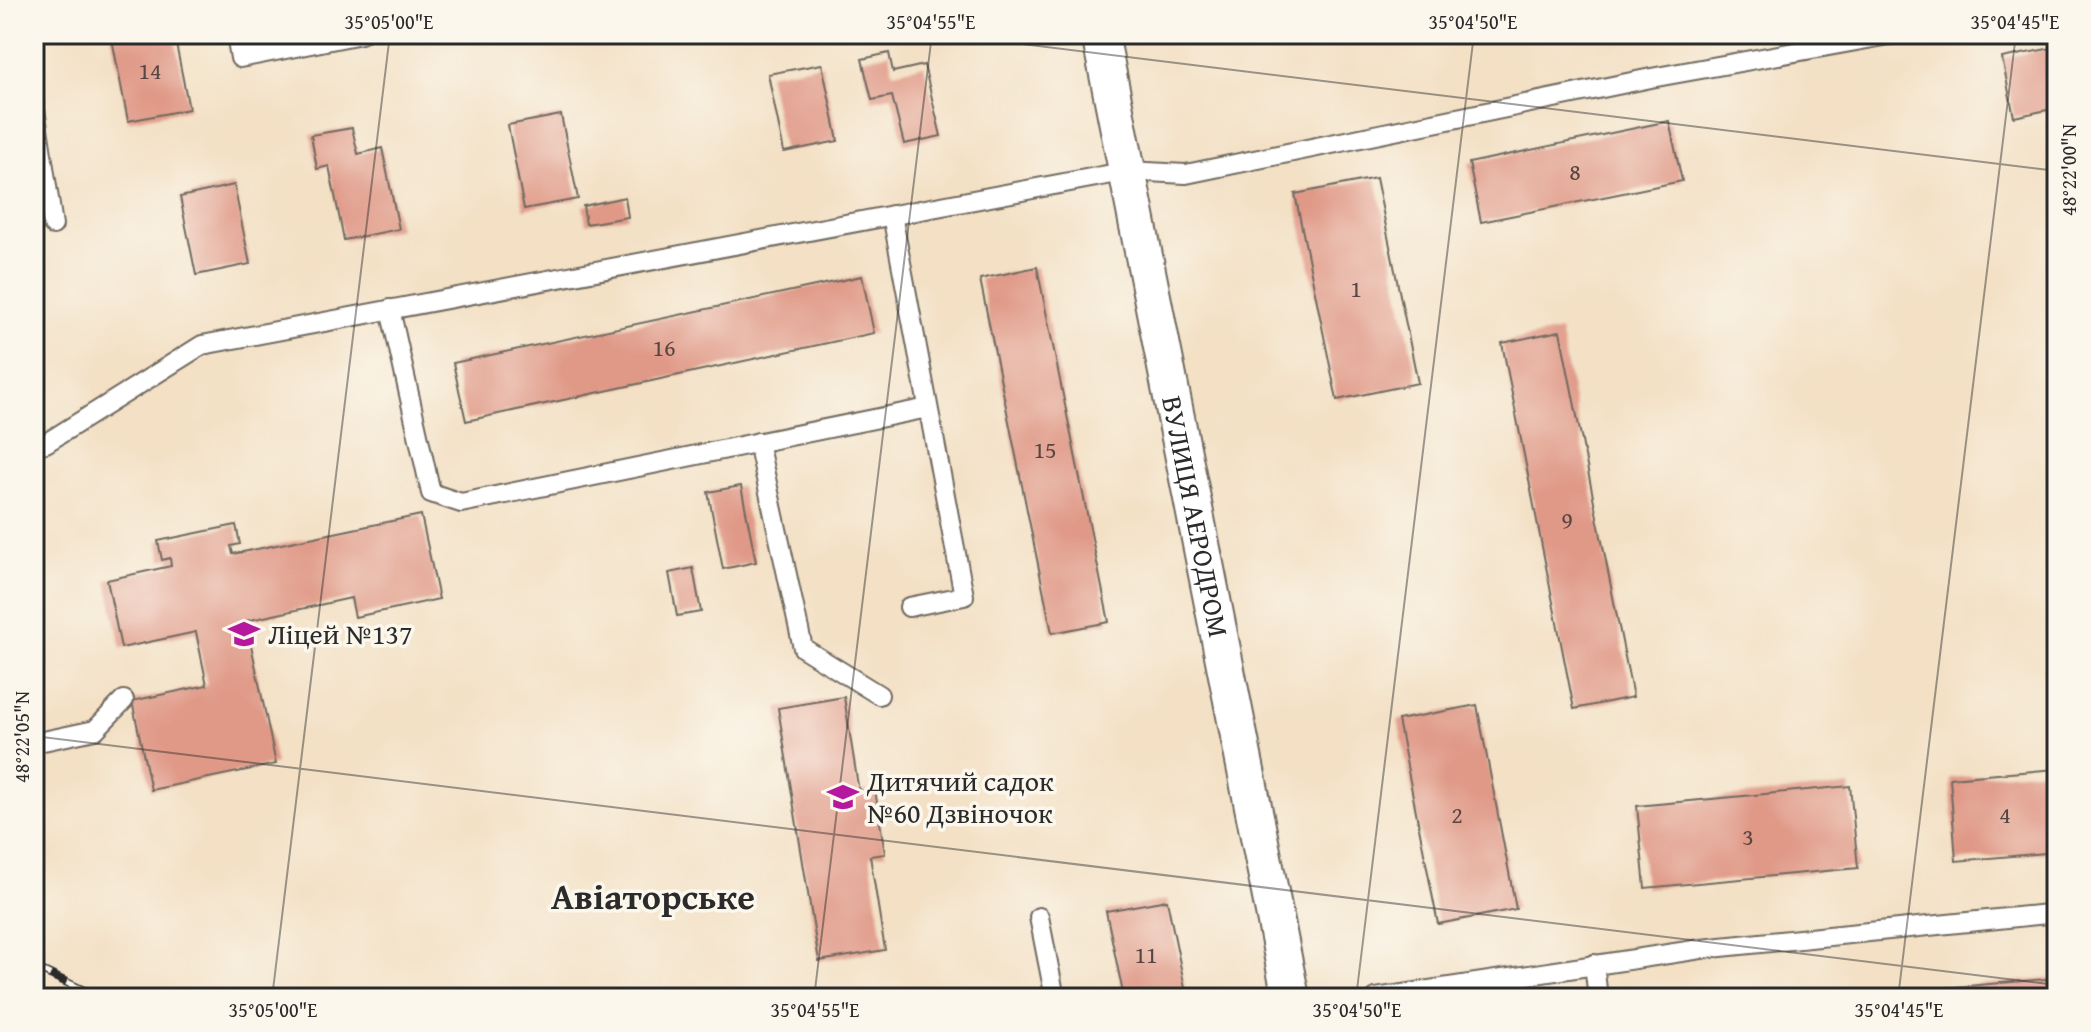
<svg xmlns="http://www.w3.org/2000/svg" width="2091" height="1032" viewBox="0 0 2091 1032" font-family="'Gentium Book Plus',serif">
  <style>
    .building { fill: #e09987 }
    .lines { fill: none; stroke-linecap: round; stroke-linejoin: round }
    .lane-casing { stroke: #716a61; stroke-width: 22 }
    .street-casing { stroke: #716a61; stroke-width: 40 }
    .lane { stroke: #fff; stroke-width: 18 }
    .street { stroke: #fff; stroke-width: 36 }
    .rail-casing { stroke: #2b2b2b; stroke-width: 9 }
    .rail { stroke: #fbf7ec; stroke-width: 6; stroke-dasharray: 18; stroke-linecap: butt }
    .ticks { fill: none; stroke: #2b2b2b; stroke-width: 2; stroke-opacity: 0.45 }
    .labels { text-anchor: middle; stroke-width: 7; stroke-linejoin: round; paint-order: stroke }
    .number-label { font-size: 24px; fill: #584642 }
    .street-label { font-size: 28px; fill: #2b2b2b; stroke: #fbf7ec }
    .poi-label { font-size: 28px; fill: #2b2b2b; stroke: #fbf7ec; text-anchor: start }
    .district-label { font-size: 36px; font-weight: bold; fill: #2b2b2b; stroke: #fbf7ec }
    .neatline { fill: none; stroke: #2b2b2b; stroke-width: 3 }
    .ticks-label { font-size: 20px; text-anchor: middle; fill: #2b2b2b }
  </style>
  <rect width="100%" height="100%" fill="#fbf7ec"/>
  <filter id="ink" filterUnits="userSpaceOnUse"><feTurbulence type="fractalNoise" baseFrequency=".0125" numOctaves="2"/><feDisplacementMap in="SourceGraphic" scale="16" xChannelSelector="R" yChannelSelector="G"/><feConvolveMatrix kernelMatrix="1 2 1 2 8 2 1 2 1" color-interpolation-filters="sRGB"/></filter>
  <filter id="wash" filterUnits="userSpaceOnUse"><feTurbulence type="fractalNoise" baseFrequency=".006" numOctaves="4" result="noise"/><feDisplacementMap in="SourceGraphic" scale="32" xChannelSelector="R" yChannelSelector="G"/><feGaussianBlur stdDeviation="1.8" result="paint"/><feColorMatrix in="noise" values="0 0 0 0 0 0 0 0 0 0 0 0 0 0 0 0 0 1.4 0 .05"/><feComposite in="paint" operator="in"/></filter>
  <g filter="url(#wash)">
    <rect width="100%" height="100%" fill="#f3e0c5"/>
    <g id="blocks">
      <g class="building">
        <polygon points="111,34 174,34 189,109 128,121"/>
        <polygon points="1244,34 1283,34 1283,35 1246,43"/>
        <polygon points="2057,47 2057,108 2014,117 2002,58"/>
        <polygon points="889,53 893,72 924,65 941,136 904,144 892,96 872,100 862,59"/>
        <polygon points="822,64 838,141 784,152 768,74"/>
        <polygon points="561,115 578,199 524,209 508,125"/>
        <polygon points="1669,121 1682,181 1481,222 1469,163"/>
        <polygon points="352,128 358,154 382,148 399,229 344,240 329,166 317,169 311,135"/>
        <polygon points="1376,178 1418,383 1337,400 1295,194"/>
        <polygon points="234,185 250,264 196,275 180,197"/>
        <polygon points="625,197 628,217 586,224 583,206"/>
        <polygon points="1037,267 1109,622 1052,633 980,279"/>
        <polygon points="862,276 874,333 466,421 453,363"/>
        <polygon points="1560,331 1633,697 1574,709 1502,343"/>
        <polygon points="741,486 756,562 723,569 708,492"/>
        <polygon points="421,515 439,599 355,617 351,598 246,621 276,764 151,790 132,701 207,685 196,632 121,648 107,580 171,566 170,558 162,560 158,541 236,525 240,544 231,546 233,554"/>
        <polygon points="693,568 701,612 677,616 669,573"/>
        <polygon points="844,697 859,792 875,790 885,854 870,856 885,950 819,961 778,708"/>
        <polygon points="1477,705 1516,909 1438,924 1398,720"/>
        <polygon points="2057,769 2057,852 1956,861 1950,778"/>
        <polygon points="1850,786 1858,868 1645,888 1637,806"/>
        <polygon points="1167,900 1187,998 1124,998 1106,911"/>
        <polygon points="2057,978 2057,998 1855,998 1855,996"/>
      </g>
    </g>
  </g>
  <g filter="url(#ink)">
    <use href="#blocks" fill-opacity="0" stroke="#716a61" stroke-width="2"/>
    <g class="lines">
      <defs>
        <g id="lane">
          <polyline points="236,34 240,58 361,34"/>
          <polyline points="34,103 53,225"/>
          <polyline points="892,215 964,596 909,607"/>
          <polyline points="390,309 431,493 461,503 928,408"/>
          <polyline points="758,442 803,648 879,695"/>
          <polyline points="34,445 46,443 202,345 1128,171 1186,174 1651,78 1895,34"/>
          <polyline points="34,743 95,730 124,700"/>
          <polyline points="1039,917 1055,998"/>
          <polyline points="1594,964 1598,998"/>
          <polyline points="1376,998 1701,949 2057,913"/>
        </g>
        <g id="street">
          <path id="s1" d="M 1100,34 L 1291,998"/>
        </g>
      </defs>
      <use href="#lane" class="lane-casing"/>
      <use href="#street" class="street-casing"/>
      <use href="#lane" class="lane"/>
      <use href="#street" class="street"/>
      <defs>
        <polyline id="rail" points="34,967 100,998"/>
      </defs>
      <use href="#rail" class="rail-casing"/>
      <use href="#rail" class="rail"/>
    </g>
  </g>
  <path class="ticks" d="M 941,34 L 2057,171M 34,736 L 2057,985M 272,998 L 390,34M 814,998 L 932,34M 1356,998 L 1474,34M 1898,998 L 2016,34"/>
  <defs>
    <symbol id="school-bare" viewBox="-9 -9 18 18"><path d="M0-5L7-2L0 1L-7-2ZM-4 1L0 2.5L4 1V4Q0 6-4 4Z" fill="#b5179e" stroke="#fbf7ec" stroke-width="2.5" paint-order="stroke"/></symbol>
  </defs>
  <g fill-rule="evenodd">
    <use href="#school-bare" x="222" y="612" width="44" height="44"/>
    <use href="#school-bare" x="821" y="775" width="44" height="44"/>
  </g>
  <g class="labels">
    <g class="number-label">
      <text x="150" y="79">14</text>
      <text x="1575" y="180">8</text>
      <text x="1356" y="297">1</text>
      <text x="664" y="356">16</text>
      <text x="1045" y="458">15</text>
      <text x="1567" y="528">9</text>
      <text x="1457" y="823">2</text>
      <text x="2005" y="823">4</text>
      <text x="1748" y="845">3</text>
      <text x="1146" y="963">11</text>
    </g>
    <g class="street-label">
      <text dy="10" stroke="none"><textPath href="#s1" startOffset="492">ВУЛИЦЯ АЕРОДРОМ</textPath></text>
    </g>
    <g class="poi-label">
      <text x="268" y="644">Ліцей №137</text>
      <text x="867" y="791">Дитячий садок<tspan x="867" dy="32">№60 Дзвіночок</tspan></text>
    </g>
    <g class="district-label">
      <text x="653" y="909">Авіаторське</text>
    </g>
  </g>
  <rect width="2091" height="1032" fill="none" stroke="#fbf7ec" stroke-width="88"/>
  <rect x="44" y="44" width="2003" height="944" class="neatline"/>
  <g class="ticks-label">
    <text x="389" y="29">35°05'00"E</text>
    <text x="931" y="29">35°04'55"E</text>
    <text x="1473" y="29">35°04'50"E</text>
    <text x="2015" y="29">35°04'45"E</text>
    <text transform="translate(2069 170) rotate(-90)" y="7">48°22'00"N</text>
    <text transform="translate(22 737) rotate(-90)" y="7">48°22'05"N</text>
    <text x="273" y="1017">35°05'00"E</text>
    <text x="815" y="1017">35°04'55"E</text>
    <text x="1357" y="1017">35°04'50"E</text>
    <text x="1899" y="1017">35°04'45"E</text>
  </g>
</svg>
